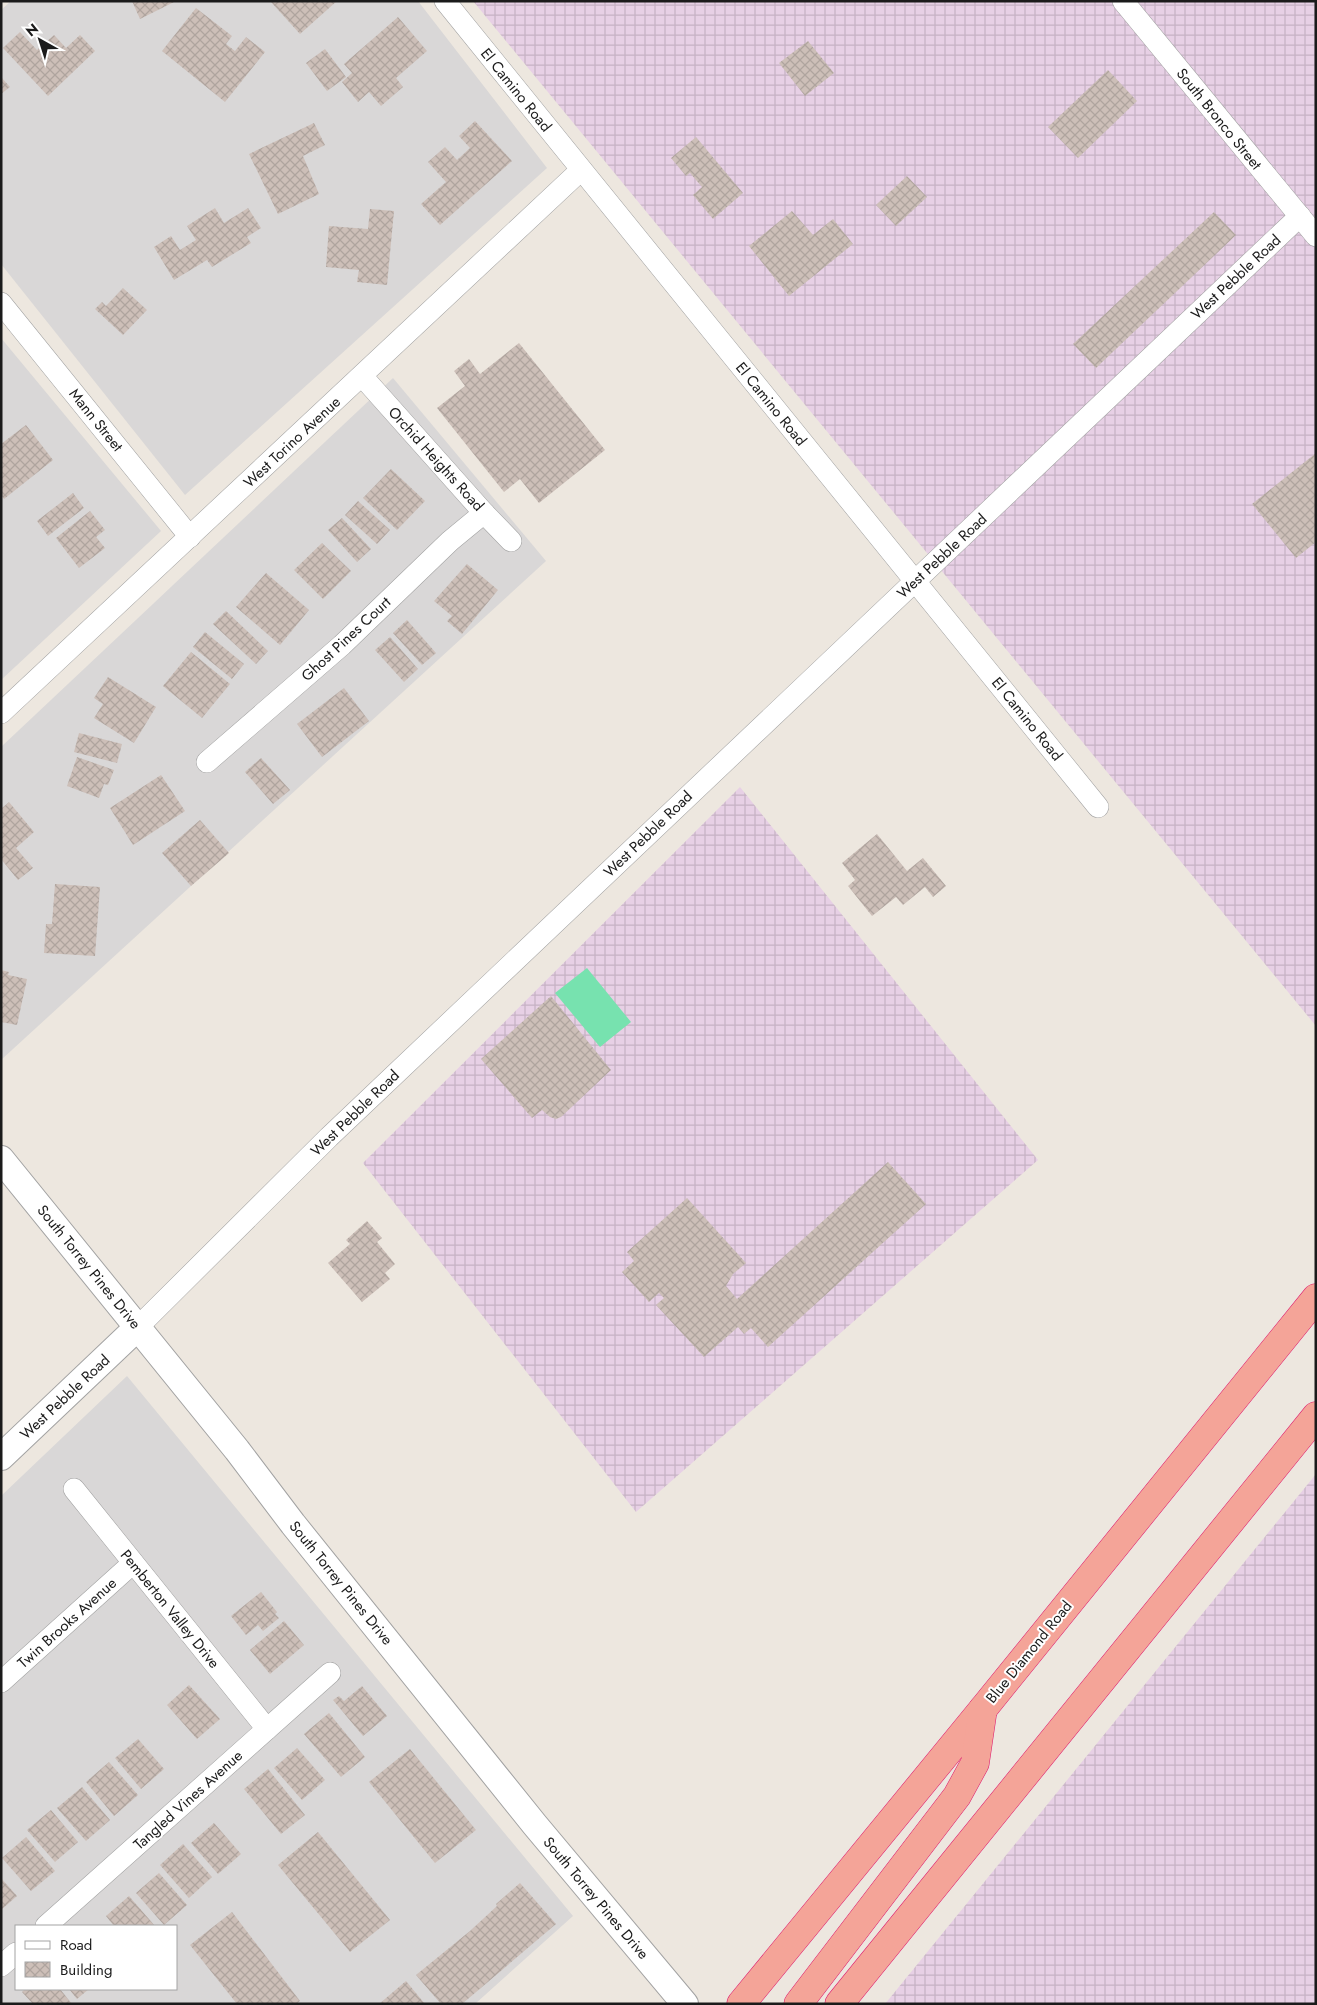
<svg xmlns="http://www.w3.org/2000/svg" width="1317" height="2005" viewBox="0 0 1317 2005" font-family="Jost,sans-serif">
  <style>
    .residential { fill: #d9d7d7; fill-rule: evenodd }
    .industrial { fill: url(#industrial-grid) }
    .pitch { fill: #77e2af }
    .building { fill: url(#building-cross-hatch) }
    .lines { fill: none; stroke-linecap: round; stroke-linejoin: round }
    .minor-casing { stroke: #a2a2a2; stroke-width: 22 }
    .tertiary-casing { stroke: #a2a2a2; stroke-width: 28 }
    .trunk-casing { stroke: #dd1a6f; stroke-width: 29 }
    .minor { stroke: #fff; stroke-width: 21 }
    .tertiary { stroke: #fff; stroke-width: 26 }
    .trunk { stroke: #f4a498; stroke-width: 28 }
    .labels { text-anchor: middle; stroke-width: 4; stroke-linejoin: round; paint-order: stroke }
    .street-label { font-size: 15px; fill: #1b1b1b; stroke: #fff }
  </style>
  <defs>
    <pattern id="industrial-grid" width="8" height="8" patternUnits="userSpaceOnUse" patternTransform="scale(1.25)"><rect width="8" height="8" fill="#e7d0e5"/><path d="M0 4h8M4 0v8" fill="none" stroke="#c6b2c4"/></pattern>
    <pattern id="building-cross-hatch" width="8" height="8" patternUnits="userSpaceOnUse" patternTransform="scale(1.25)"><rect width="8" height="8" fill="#cdbfb8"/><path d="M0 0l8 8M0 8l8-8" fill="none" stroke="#afa49e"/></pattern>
  </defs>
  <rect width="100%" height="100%" fill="#ede7df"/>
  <g class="residential">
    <polygon points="11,1 418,1 547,168 185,495 1,264 1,10"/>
    <polygon points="1,338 161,531 1,680"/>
    <polygon points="393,378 546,561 1,1060 1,747"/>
    <path d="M 127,1376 L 573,1916 L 475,2004 L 1,2004 L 1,1496 ZM 16,1926 L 176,1926 L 176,1989 L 16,1989 Z"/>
  </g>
  <g class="industrial">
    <polygon points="473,1 1316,1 1316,1026"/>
    <polygon points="740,787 1038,1160 636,1512 363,1163"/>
    <polygon points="1316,1474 1316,2004 885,2004"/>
  </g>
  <polygon class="pitch" points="587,968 631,1022 600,1047 555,993"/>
  <g class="building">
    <polygon points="132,1 176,1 140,19"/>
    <polygon points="270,1 337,1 300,34"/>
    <polygon points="196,8 232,36 226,44 235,51 246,37 265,52 225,102 162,51"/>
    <polygon points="398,17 427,51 396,78 403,87 381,106 369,92 358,102 342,82 352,73 344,64"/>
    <polygon points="20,32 37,50 54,35 66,48 80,35 95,51 48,96 3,48"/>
    <polygon points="808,41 834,73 805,96 779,63"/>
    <polygon points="325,49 346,77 327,91 306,63"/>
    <polygon points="1108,70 1137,101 1078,158 1048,127"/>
    <polygon points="1,77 10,87 1,94"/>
    <polygon points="475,121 512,161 440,225 421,204 446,182 428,162 445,147 457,160 470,148 459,136"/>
    <polygon points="314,123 325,145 303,156 319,194 278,214 249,154"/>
    <polygon points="696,137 743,193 713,219 693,195 702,187 690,173 686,176 671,158"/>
    <polygon points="907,176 927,197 896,226 876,205"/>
    <polygon points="215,208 224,223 248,208 261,228 247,237 251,243 212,267 207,260 174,280 154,247 171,236 180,250 196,240 187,226"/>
    <polygon points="370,209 394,211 387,285 357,282 359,270 326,267 329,226 368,229"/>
    <polygon points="792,211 813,235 833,219 853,244 789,296 749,246"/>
    <polygon points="1214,212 1236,235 1096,368 1073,344"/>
    <polygon points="123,288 147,310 123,335 95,309 102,302 106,306"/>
    <polygon points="519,343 605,450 539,503 520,479 504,492 437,408 465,386 454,371 469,359 480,374"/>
    <polygon points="26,425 53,460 4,499 1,495 1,444"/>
    <polygon points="1316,453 1316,542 1296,558 1252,504"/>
    <polygon points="391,469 425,501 397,530 363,498"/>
    <polygon points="73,493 84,508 48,536 37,521"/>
    <polygon points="358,501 390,530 377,544 345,515"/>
    <polygon points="90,511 105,530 96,537 105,548 79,568 56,538"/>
    <polygon points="342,518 371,549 357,562 328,530"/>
    <polygon points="322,543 351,571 323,599 294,570"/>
    <polygon points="467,564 498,590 462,634 447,621 452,616 434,601"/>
    <polygon points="266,573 309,610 280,645 236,607"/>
    <polygon points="226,611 268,651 256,664 213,624"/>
    <polygon points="407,620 436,653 422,665 393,633"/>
    <polygon points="205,632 244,664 232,679 193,647"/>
    <polygon points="390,637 418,669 404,682 375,650"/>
    <polygon points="191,652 230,684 202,718 163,686"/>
    <polygon points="108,677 156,707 134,743 94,718 103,704 94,698"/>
    <polygon points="344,688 369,721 322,757 297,724"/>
    <polygon points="79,733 122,744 117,763 74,752"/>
    <polygon points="77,757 114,770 108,785 104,784 99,798 67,786"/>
    <polygon points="261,758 290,790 273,804 245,772"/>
    <polygon points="161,775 185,811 133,845 110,808"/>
    <polygon points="9,802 34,832 16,848 33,868 18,880 1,859 1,809"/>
    <polygon points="200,820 229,853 191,886 162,853"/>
    <polygon points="877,834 907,871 923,858 946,886 933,897 925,887 903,905 896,897 872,916 848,886 855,880 842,863"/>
    <polygon points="55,884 100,887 95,956 44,953 46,924 52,924"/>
    <polygon points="1,970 9,972 8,975 27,979 17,1025 1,1022"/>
    <polygon points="551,996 611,1070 561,1117 556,1119 550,1117 542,1110 532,1118 481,1059"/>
    <polygon points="888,1162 926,1204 768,1347 751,1328 744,1334 738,1327 704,1357 656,1305 664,1298 659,1293 649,1302 622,1272 634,1261 627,1252 687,1198 746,1263 733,1274 726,1286 737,1299"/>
    <polygon points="367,1221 382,1238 377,1242 395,1264 385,1273 390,1279 362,1302 328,1263 350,1244 346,1240"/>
    <polygon points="261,1592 277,1612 275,1614 279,1618 263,1631 258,1625 246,1635 231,1616"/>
    <polygon points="284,1621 304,1645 270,1674 250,1650"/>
    <polygon points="189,1685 220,1719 197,1739 167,1705"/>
    <polygon points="362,1686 387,1716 363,1736 333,1700 339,1696 344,1701"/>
    <polygon points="329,1713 365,1757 341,1777 304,1734"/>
    <polygon points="138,1739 164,1769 141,1789 115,1758"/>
    <polygon points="297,1748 325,1780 302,1800 274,1768"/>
    <polygon points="410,1749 476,1830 435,1863 369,1782"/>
    <polygon points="109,1762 138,1795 114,1816 86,1782"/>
    <polygon points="268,1769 305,1815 281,1834 244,1789"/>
    <polygon points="82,1787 110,1820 86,1841 57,1808"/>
    <polygon points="51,1810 78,1842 55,1862 27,1830"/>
    <polygon points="214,1823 241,1854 218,1874 191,1843"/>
    <polygon points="318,1832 390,1920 350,1952 278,1865"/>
    <polygon points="26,1837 55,1871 31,1891 2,1858"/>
    <polygon points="183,1844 212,1877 189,1898 160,1865"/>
    <polygon points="159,1873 187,1905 164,1925 136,1893"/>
    <polygon points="1,1878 17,1896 1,1910"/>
    <polygon points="520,1883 556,1924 462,2004 441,2004 416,1975 470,1931 497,1906 496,1904"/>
    <polygon points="129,1896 155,1926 114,1926 106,1916"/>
    <polygon points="232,1912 300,2001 296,2004 237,2004 190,1945"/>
    <polygon points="406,1981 425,2004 379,2004"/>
    <polygon points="25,1989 60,1989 72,2004 33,2004 22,1992"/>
    <polygon points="69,1989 89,1989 77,1999"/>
  </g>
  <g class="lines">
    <defs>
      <g id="minor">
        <polyline points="445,1 1098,807"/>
        <polyline points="1123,1 1316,236"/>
        <polyline points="1,303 190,537"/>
        <polyline points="362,376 484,513 511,541"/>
        <polyline points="1,713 581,170"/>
        <polyline points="207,762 342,645 450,541 484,513"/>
        <polyline points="138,1327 329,1137 1300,216"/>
        <polyline points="74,1489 267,1729"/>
        <polyline points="1,1682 133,1563"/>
        <polyline points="46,1926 330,1673"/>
        <polyline points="1,1966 16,1953"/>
      </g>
      <g id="tertiary">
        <polyline points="1,1159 237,1450 293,1524 535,1825 685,2004"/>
        <polyline points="1,1457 138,1327"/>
      </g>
      <g id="trunk">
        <polyline points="741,2004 983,1709 1316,1298"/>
        <polyline points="798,2004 957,1796 975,1763 983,1709"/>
        <polyline points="839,2004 1316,1416"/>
      </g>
    </defs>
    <use href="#minor" class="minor-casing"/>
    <use href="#tertiary" class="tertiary-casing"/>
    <use href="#trunk" class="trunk-casing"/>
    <use href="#minor" class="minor"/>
    <use href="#tertiary" class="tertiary"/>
    <use href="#trunk" class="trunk"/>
  </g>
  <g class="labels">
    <g class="street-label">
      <text transform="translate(516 90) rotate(51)" y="5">El Camino Road</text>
      <text transform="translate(1219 119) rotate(51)" y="5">South Bronco Street</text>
      <text transform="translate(1236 277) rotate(-43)" y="5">West Pebble Road</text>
      <text transform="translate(771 404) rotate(51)" y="5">El Camino Road</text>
      <text transform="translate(96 420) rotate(51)" y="5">Mann Street</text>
      <text transform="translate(292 442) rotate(-43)" y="5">West Torino Avenue</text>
      <text transform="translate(436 459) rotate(48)" y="5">Orchid Heights Road</text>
      <text transform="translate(942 556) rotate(-43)" y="5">West Pebble Road</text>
      <text transform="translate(346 639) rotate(-43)" y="5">Ghost Pines Court</text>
      <text transform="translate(1027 719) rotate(51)" y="5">El Camino Road</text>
      <text transform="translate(648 834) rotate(-44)" y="5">West Pebble Road</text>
      <text transform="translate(355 1113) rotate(-44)" y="5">West Pebble Road</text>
      <text transform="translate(89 1267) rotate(51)" y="5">South Torrey Pines Drive</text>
      <text transform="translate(65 1397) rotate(-43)" y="5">West Pebble Road</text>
      <text transform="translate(341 1583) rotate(51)" y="5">South Torrey Pines Drive</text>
      <text transform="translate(170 1609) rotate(51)" y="5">Pemberton Valley Drive</text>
      <text transform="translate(67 1623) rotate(-42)" y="5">Twin Brooks Avenue</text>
      <text transform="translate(1029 1652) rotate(-51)" y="5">Blue Diamond Road</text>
      <text transform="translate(188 1800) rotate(-42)" y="5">Tangled Vines Avenue</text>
      <text transform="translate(596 1898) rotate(50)" y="5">South Torrey Pines Drive</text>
    </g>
  </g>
  <rect width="1317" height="2005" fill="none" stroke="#1b1b1b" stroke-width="5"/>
  <rect x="15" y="1925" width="162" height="65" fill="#ffffff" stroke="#a4a4a4"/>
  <rect x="25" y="1941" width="25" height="8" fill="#ffffff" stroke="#a4a4a4"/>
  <text x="60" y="1950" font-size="15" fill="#1b1b1b">Road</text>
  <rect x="25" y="1962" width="25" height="15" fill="url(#building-cross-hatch)" stroke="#a4a4a4"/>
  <text x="60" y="1975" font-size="15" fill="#1b1b1b">Building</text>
  <g transform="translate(40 40) rotate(321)" stroke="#ffffff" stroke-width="4" paint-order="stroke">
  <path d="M0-4L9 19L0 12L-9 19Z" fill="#1b1b1b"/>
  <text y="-8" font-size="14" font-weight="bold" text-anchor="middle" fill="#1b1b1b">N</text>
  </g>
</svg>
